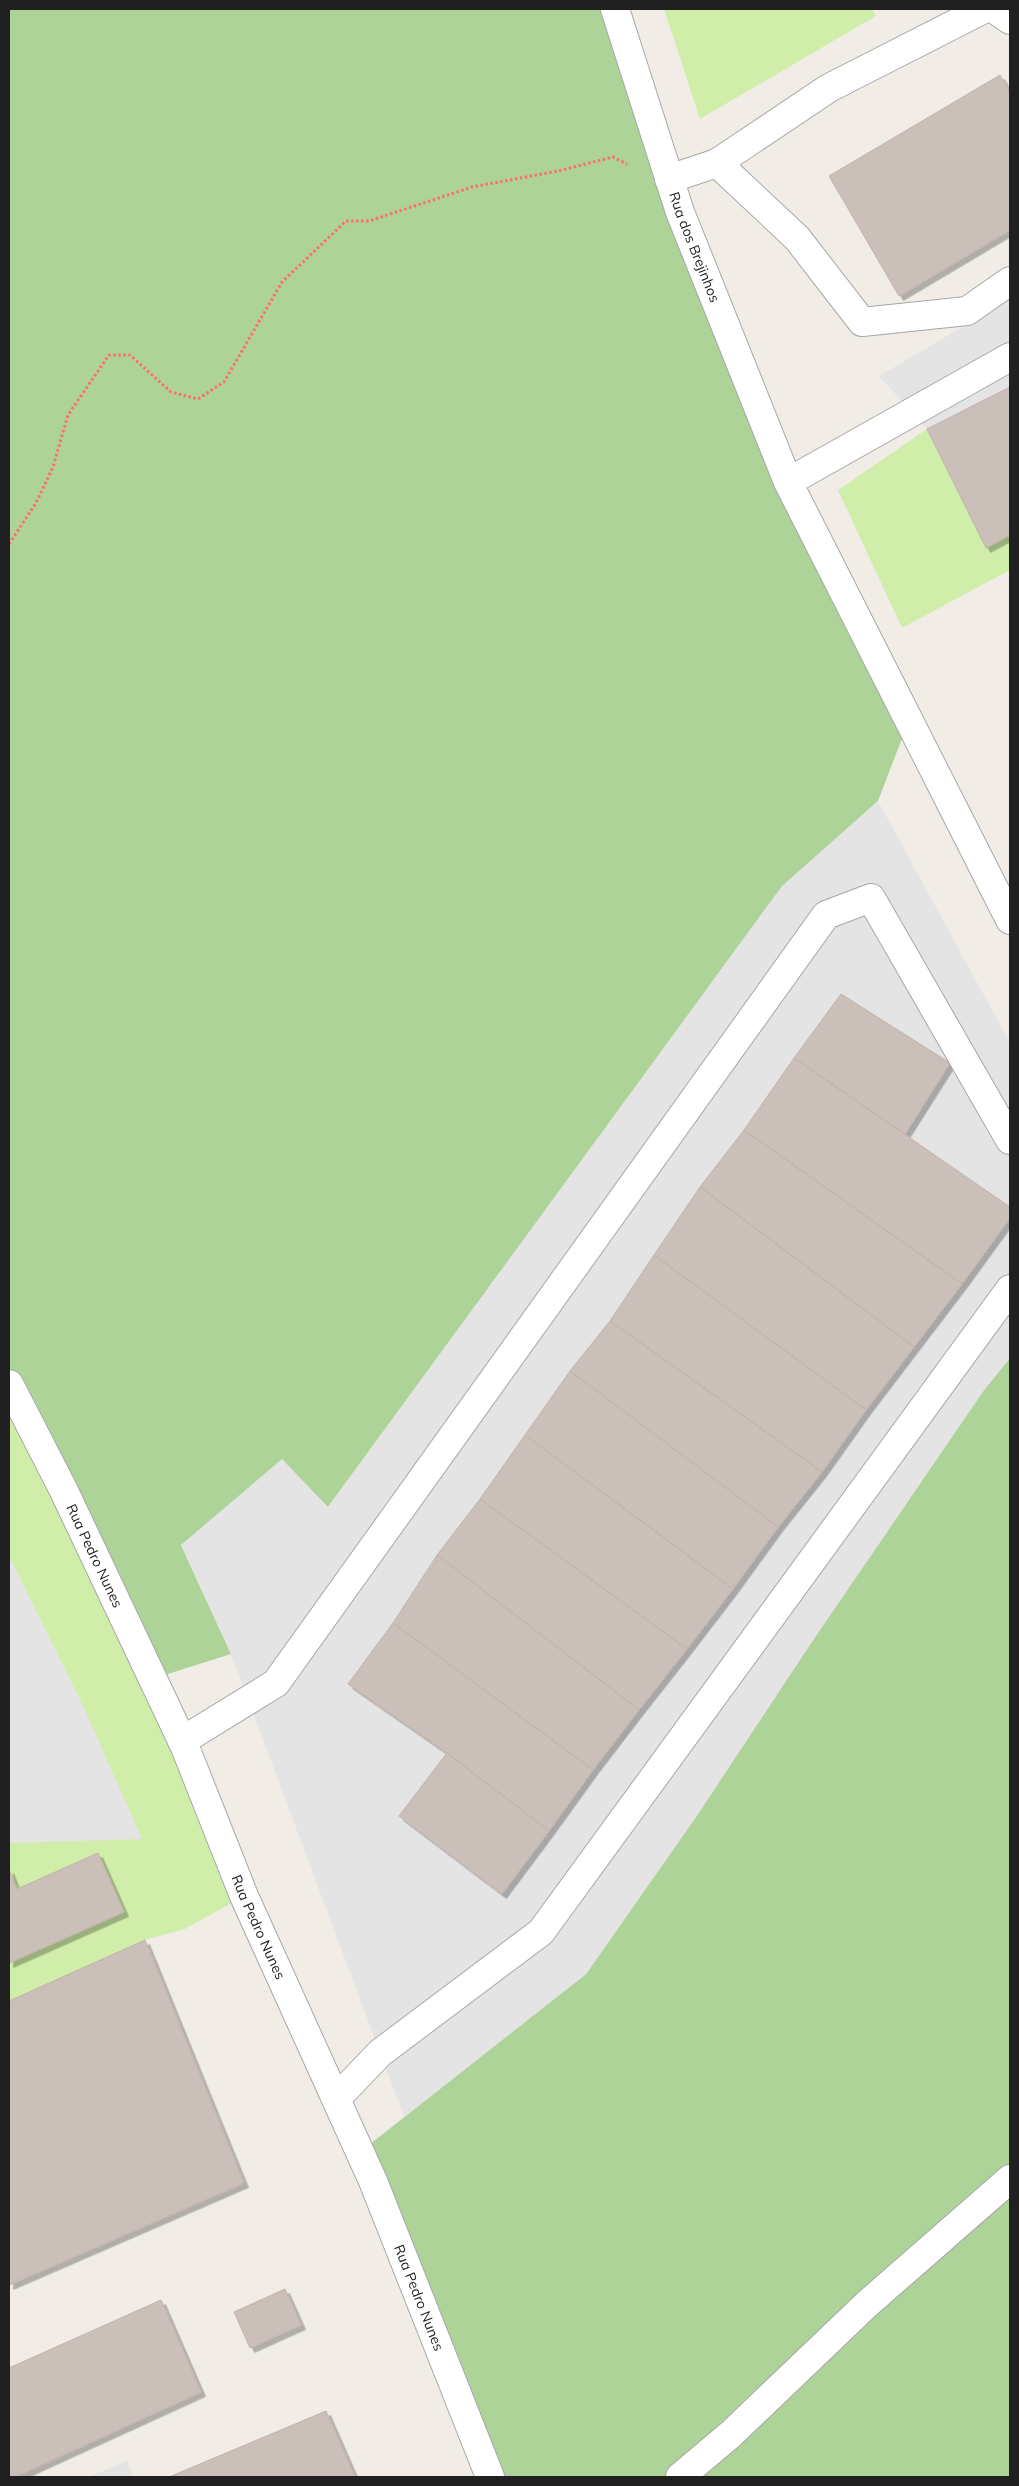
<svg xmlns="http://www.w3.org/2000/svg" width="1019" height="2486" viewBox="0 0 1019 2486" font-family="Mulish,sans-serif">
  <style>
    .grass { fill: #d0eeaa }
    .forest { fill: #aed399 }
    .parking { fill: #e4e4e4 }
    .building { fill: #cabfb9; stroke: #c4b2a8; filter: url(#shadow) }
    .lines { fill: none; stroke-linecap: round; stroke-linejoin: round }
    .minor-casing { stroke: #a7a7a7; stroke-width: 30 }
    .path { stroke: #ff6f6a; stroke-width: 3; stroke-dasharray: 2.5 2.5; stroke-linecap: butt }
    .minor { stroke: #fff; stroke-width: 28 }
    .labels { text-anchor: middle; stroke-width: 5; stroke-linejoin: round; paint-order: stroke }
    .street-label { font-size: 14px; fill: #202020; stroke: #fff }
  </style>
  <defs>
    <filter id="shadow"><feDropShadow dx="4.5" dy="4.5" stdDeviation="0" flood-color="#0004"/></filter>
  </defs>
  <rect width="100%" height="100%" fill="#f1ede6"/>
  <g class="grass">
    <polygon points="664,9 872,9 876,16 700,119"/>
    <polygon points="927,429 986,547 1010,535 1010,570 902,628 838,490"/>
    <polygon points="9,1384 244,1896 185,1929 145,1940 9,2001"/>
  </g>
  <g class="forest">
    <polygon points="9,9 615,9 680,212 909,720 878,801 782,887 328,1507 181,1545 231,1654 152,1679 9,1385"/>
    <polygon points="1010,1358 1010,2477 490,2477 360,2152 586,1974 698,1814 811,1643 984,1390"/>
  </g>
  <g class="parking">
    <polygon points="1010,299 1010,387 927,429 879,376"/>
    <polygon points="878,801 1010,1043 1010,1207 905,1134 950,1063 841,994 744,1130 700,1187 610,1321 570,1371 480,1499 436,1555 393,1623 348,1684 447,1753 400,1816 502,1893 593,1770 822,1472 866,1410 962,1284 1010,1218 1010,1358 984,1390 811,1643 698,1814 586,1974 404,2117 231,1654 181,1545 282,1459 328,1507 782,886"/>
    <polygon points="9,1556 83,1706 142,1839 9,1843"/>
    <polygon points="127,2461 133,2477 88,2477"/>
  </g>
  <g class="building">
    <polygon points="1000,75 1010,93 1010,230 899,296 829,176"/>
    <polygon points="1010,387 1010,535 986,548 927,429"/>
    <polygon points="841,994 950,1063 905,1134 794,1058"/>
    <polygon points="794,1058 1010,1207 1010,1218 962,1284 744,1130"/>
    <polygon points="744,1130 962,1284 914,1347 700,1187"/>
    <polygon points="700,1187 914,1347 866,1410 654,1255"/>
    <polygon points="654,1255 866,1410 822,1472 610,1321"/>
    <polygon points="610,1321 822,1472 778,1527 570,1371"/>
    <polygon points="570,1371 778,1527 733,1589 525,1435"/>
    <polygon points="525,1435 733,1589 687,1649 480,1499"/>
    <polygon points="480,1499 687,1649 639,1710 437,1555"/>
    <polygon points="437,1555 639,1710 593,1770 393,1623"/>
    <polygon points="393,1623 593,1770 549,1831 447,1753 348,1684"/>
    <polygon points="447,1753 549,1831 502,1894 399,1816"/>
    <polygon points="98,1853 124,1912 9,1963 9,1869 17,1889"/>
    <polygon points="145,1940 244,2183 9,2285 9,2001"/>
    <polygon points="285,2289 301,2325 250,2348 234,2312"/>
    <polygon points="161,2300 201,2392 15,2477 9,2477 9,2368"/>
    <polygon points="326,2411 355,2477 169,2477"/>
  </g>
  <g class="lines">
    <defs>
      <g id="minor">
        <path id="s1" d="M 615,9 L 680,212 L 788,482 L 1010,920"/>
        <polyline points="994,9 1010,20"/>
        <polyline points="717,163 797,238 862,322 967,311 1010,281"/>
        <polyline points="669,179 717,163 829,88 984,9"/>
        <polyline points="788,482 1010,357"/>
        <path id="s2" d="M 9,1384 L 63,1489 L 185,1747 L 244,1896 L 373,2181 L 490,2477"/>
        <polyline points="182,1741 276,1683 826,915 871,898 1010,1140"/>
        <polyline points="336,2099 380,2053 541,1932 1010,1289"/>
        <polyline points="680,2477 731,2434 867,2304 1010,2179"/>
      </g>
    </defs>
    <use href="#minor" class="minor-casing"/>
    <polyline class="path" points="9,544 36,503 53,467 68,415 109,355 130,355 171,392 198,399 224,382 282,282 346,221 369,221 472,187 558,171 613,157 627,164"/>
    <use href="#minor" class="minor"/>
  </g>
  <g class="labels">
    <g class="street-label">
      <text dy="5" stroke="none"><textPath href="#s1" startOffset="251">Rua dos Brejinhos</textPath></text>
      <text dy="5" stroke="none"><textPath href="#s2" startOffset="192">Rua Pedro Nunes</textPath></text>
      <text dy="5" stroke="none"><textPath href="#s2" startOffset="598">Rua Pedro Nunes</textPath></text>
      <text dy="5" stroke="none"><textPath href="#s2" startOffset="1002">Rua Pedro Nunes</textPath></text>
    </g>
  </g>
  <rect width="1019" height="2486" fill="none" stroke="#202020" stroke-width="20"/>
</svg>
